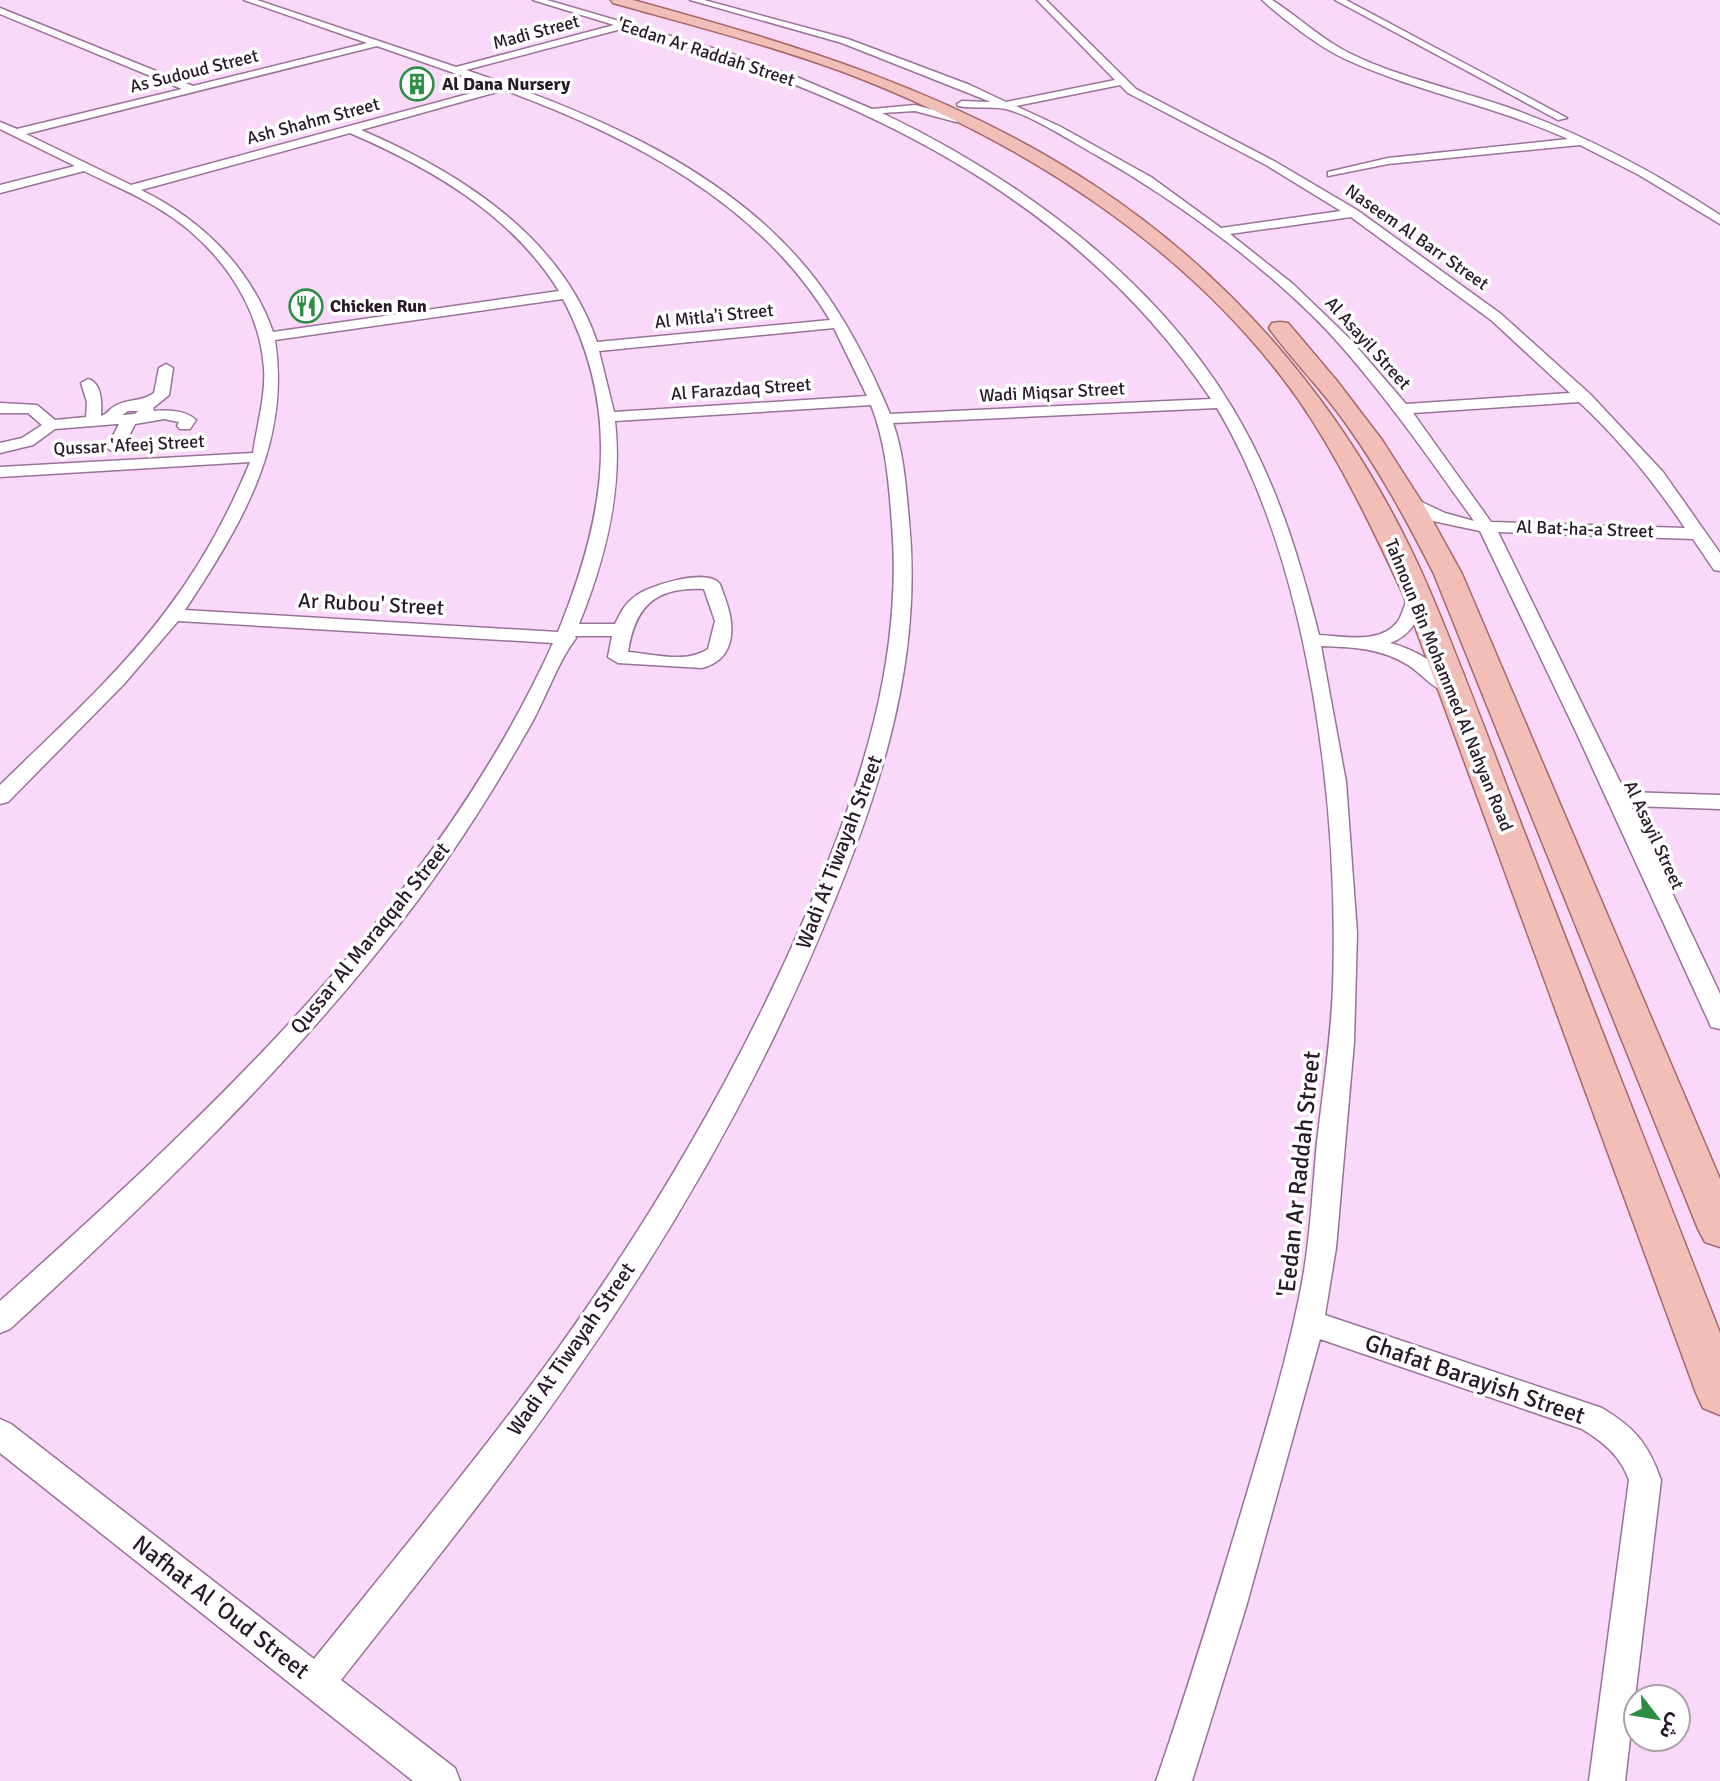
<svg xmlns="http://www.w3.org/2000/svg" width="1720" height="1781" viewBox="0 0 1720 1781" font-family="Signika,'Noto Sans Arabic',sans-serif">
  <style>
    .lines { fill: none; stroke-linecap: round; stroke-linejoin: round }
    .minor-casing { stroke: #997298; stroke-width: 3 }
    .primary-casing { stroke: #a56866; stroke-width: 3 }
    .minor { fill: #fff; fill-rule: evenodd }
    .primary { fill: #f1beb8; fill-rule: evenodd }
    .labels { text-anchor: middle; stroke-width: 7; stroke-linejoin: round; paint-order: stroke }
    .far-street-label { font-size: 18px; fill: #281928; stroke: #fff }
    .far-poi-label { font-size: 18px; font-weight: bold; fill: #281928; stroke: #fff; text-anchor: start }
    .street-label { font-size: 21px; fill: #281928; stroke: #fff }
    .near-street-label { font-size: 24px; fill: #281928; stroke: #fff }
  </style>
  <rect width="100%" height="100%" fill="#fad8f9"/>
  <g class="lines">
    <defs>
      <g id="minor">
        <path d="M 244,0 L 257,0 L 456,67 L 614,25 L 533,0 L 547,0 L 729,53 L 799,78 L 872,109 L 915,105 L 960,117 L 960,121 L 956,122 L 915,111 L 882,113 C 1026,182 1168,287 1245,430 C 1280,494 1301,564 1319,635 C 1343,636 1381,645 1398,621 C 1404,612 1405,600 1411,590 L 1423,590 L 1426,594 C 1420,616 1413,635 1390,643 C 1415,649 1446,668 1462,689 L 1459,693 C 1440,698 1423,674 1408,665 C 1381,648 1352,647 1321,646 L 1346,782 L 1357,933 L 1354,1042 L 1336,1248 L 1325,1315 L 1602,1408 C 1635,1428 1648,1443 1661,1480 L 1625,1781 L 1589,1781 L 1629,1480 C 1620,1455 1603,1442 1582,1429 L 1320,1339 L 1246,1607 L 1192,1781 L 1156,1781 C 1188,1689 1216,1596 1244,1503 C 1264,1435 1285,1367 1299,1298 C 1310,1247 1312,1194 1317,1142 C 1323,1091 1331,1039 1333,987 C 1339,807 1310,564 1217,408 L 893,423 C 904,454 906,488 909,521 C 923,661 880,793 826,921 C 761,1078 676,1228 578,1368 C 504,1476 422,1577 341,1680 L 455,1768 L 460,1781 L 413,1781 L 0,1453 L 0,1419 L 11,1424 L 314,1659 C 396,1557 480,1456 557,1350 C 656,1212 741,1066 808,910 C 861,787 903,659 892,524 C 889,483 886,443 871,405 L 615,421 C 623,491 605,560 579,624 L 615,624 C 620,614 624,605 633,598 C 646,586 705,568 719,583 C 722,587 723,594 725,598 C 735,625 737,659 702,668 L 618,663 L 608,657 L 612,636 L 575,636 L 576,638 C 557,663 546,698 530,726 C 496,786 459,845 418,900 C 299,1058 156,1195 10,1329 L 0,1333 L 0,1301 C 210,1113 435,904 553,643 L 178,621 L 124,684 L 8,802 L 0,804 L 0,785 C 57,729 118,675 166,611 C 200,566 229,514 250,462 L 0,477 L 0,467 L 253,453 C 257,426 266,394 264,368 C 259,300 214,241 156,207 C 133,193 108,183 84,171 L 0,193 L 0,185 L 75,166 L 0,129 L 0,122 L 17,129 L 182,89 L 0,14 L 0,8 L 193,86 L 367,43 ZM 625,28 C 856,93 1073,194 1211,399 L 890,414 C 870,366 847,321 816,280 C 732,170 593,113 466,70 ZM 377,46 L 494,87 L 131,185 L 26,134 ZM 504,90 C 629,136 759,202 830,320 L 597,342 C 561,236 459,172 361,130 ZM 350,133 C 431,168 511,214 559,291 L 273,332 C 251,268 201,219 141,190 ZM 563,299 C 623,414 605,516 558,632 L 185,610 C 240,526 291,445 275,340 ZM 834,328 L 867,396 L 614,412 L 599,351 ZM 704,589 L 715,621 L 708,649 C 686,664 654,654 628,652 C 635,606 655,587 704,589 Z"/>
        <path d="M 690,0 L 704,0 L 848,39 L 970,85 L 1006,102 L 1115,80 L 1037,0 L 1046,0 L 1136,89 L 1274,161 L 1357,210 L 1501,314 L 1590,394 L 1663,472 L 1720,553 L 1720,571 L 1714,570 L 1693,539 L 1498,532 L 1625,792 L 1720,795 L 1720,809 L 1631,806 L 1720,994 L 1720,1029 L 1711,1027 L 1708,1020 L 1577,734 L 1480,531 L 1433,521 L 1405,506 L 1403,502 L 1405,498 L 1411,497 L 1445,513 L 1474,521 C 1432,462 1390,402 1342,347 C 1280,276 1178,201 1096,155 C 1071,141 1033,116 1006,109 C 991,106 973,109 958,106 L 957,104 L 962,101 L 991,102 L 842,43 ZM 1120,85 L 1128,93 L 1266,165 L 1341,211 L 1221,228 L 1151,177 L 1061,127 L 1016,106 ZM 1351,217 L 1491,320 L 1570,393 L 1406,404 L 1350,339 L 1293,284 L 1230,234 ZM 1579,402 C 1620,440 1654,482 1685,528 L 1491,522 L 1413,413 Z"/>
        <path d="M 1262,0 L 1272,0 C 1299,17 1322,40 1351,54 C 1401,78 1455,89 1507,107 C 1583,134 1653,171 1720,215 L 1720,224 L 1639,175 L 1580,145 L 1388,164 L 1328,176 L 1328,172 L 1388,158 L 1568,139 C 1496,106 1417,92 1345,59 C 1319,47 1283,19 1262,0 Z"/>
        <polygon points="1335,0 1346,0 1567,118 1558,120"/>
        <path d="M 166,364 L 173,368 L 169,395 L 153,408 L 154,411 C 168,410 185,410 196,420 L 190,429 L 180,429 L 177,426 L 179,422 L 164,419 L 135,424 L 123,448 L 115,453 L 107,448 L 119,424 L 117,424 L 55,429 L 33,445 L 0,453 L 0,443 L 22,438 L 42,425 L 28,413 L 0,413 L 0,403 L 37,405 L 55,420 L 86,417 L 87,402 L 81,383 L 88,379 C 102,383 102,403 101,416 C 108,414 109,409 115,406 C 129,398 139,403 154,393 L 159,368 ZM 128,411 L 138,411 L 135,414 L 122,415 Z"/>
      </g>
      <g id="primary">
        <path d="M 611,0 L 633,0 C 796,45 949,90 1092,184 C 1245,284 1361,428 1432,596 C 1469,684 1501,773 1536,862 C 1597,1019 1659,1176 1720,1333 L 1720,1415 L 1703,1408 L 1696,1393 L 1403,594 C 1372,527 1340,460 1298,399 C 1189,245 1019,139 846,73 C 770,45 691,25 613,3 Z"/>
        <path d="M 1280,322 L 1288,323 L 1337,381 L 1382,440 L 1425,507 L 1462,574 L 1720,1179 L 1720,1247 L 1705,1242 L 1698,1229 L 1434,574 C 1407,521 1379,469 1344,421 C 1321,388 1292,360 1269,328 L 1272,323 Z"/>
      </g>
    </defs>
    <use href="#minor" class="minor-casing"/>
    <use href="#primary" class="primary-casing"/>
    <use href="#minor" class="minor"/>
    <use href="#primary" class="primary"/>
  </g>
  <defs>
    <symbol id="building-ring" viewBox="-11 -11 22 22"><circle r="9.5" fill="#fff" stroke="#2c8e42" stroke-width="1.5"/><path d="M-4-6H4V6H1V3H-1V6H-4ZM-2.5-4.3h1.7v1.8h-1.7ZM.8-4.3h1.7v1.8H.8ZM-2.5-1h1.7V.8h-1.7ZM.8-1h1.7V.8H.8Z" fill="#2c8e42"/></symbol>
    <symbol id="restaurant-ring" viewBox="-11 -11 22 22"><circle r="9.5" fill="#fff" stroke="#2c8e42" stroke-width="1.5"/><path d="M-5-6h1v4h1v-4h1v4h1v-4h1v5L-1.5 .5V6h-2V.5L-5-1ZM5-6V6H3V1.5H1.5Q1.5-4 5-6Z" fill="#2c8e42"/></symbol>
  </defs>
  <g fill-rule="evenodd">
    <use href="#building-ring" x="398" y="65" width="38" height="38"/>
    <use href="#restaurant-ring" x="287" y="287" width="38" height="38"/>
  </g>
  <g class="labels">
    <g class="far-street-label">
      <text transform="translate(536 32) rotate(-15)" y="6">Madi Street</text>
      <text transform="translate(706 52) rotate(18)" y="6">'Eedan Ar Raddah Street</text>
      <text transform="translate(194 71) rotate(-14)" y="6">As Sudoud Street</text>
      <text transform="translate(313 121) rotate(-15)" y="6">Ash Shahm Street</text>
      <text transform="translate(1417 237) rotate(35)" y="6">Naseem Al Barr Street</text>
      <text transform="translate(714 316) rotate(-6)" y="6">Al Mitla'i Street</text>
      <text transform="translate(1368 343) rotate(48)" y="6">Al Asayil Street</text>
      <text transform="translate(741 389) rotate(-4)" y="6">Al Farazdaq Street</text>
      <text transform="translate(1052 392) rotate(-3)" y="6">Wadi Miqsar Street</text>
      <text transform="translate(129 445) rotate(-3)" y="6">Qussar 'Afeej Street</text>
      <text transform="translate(1585 529) rotate(2)" y="6">Al Bat-ha-a Street</text>
      <text transform="translate(1449 685) rotate(68)" y="6">Tahnoun Bin Mohammed Al Nahyan Road</text>
      <text transform="translate(1654 835) rotate(65)" y="6">Al Asayil Street</text>
    </g>
    <g class="far-poi-label">
      <text x="442" y="90">Al Dana Nursery</text>
      <text x="330" y="312">Chicken Run</text>
    </g>
    <g class="street-label">
      <text transform="translate(371 604) rotate(3)" y="7">Ar Rubou' Street</text>
      <text transform="translate(839 852) rotate(-69)" y="7">Wadi At Tiwayah Street</text>
      <text transform="translate(370 938) rotate(-51)" y="7">Qussar Al Maraqqah Street</text>
      <text transform="translate(571 1349) rotate(-55)" y="7">Wadi At Tiwayah Street</text>
    </g>
    <g class="near-street-label">
      <text transform="translate(1299 1174) rotate(-84)" y="8">'Eedan Ar Raddah Street</text>
      <text transform="translate(1475 1379) rotate(19)" y="8">Ghafat Barayish Street</text>
      <text transform="translate(221 1607) rotate(38)" y="8">Nafhat Al 'Oud Street</text>
    </g>
  </g>
  <g transform="translate(1657 1718) rotate(121)"><circle r="33" fill="#ffffff" stroke="#a9a3a9" stroke-width="2"/>
  <path d="M0-5L12 26L0 18L-12 26Z" fill="#2c8e42"/>
  <text y="-10" font-size="19" font-weight="bold" text-anchor="middle" fill="#281928">ش</text>
  </g>
</svg>
